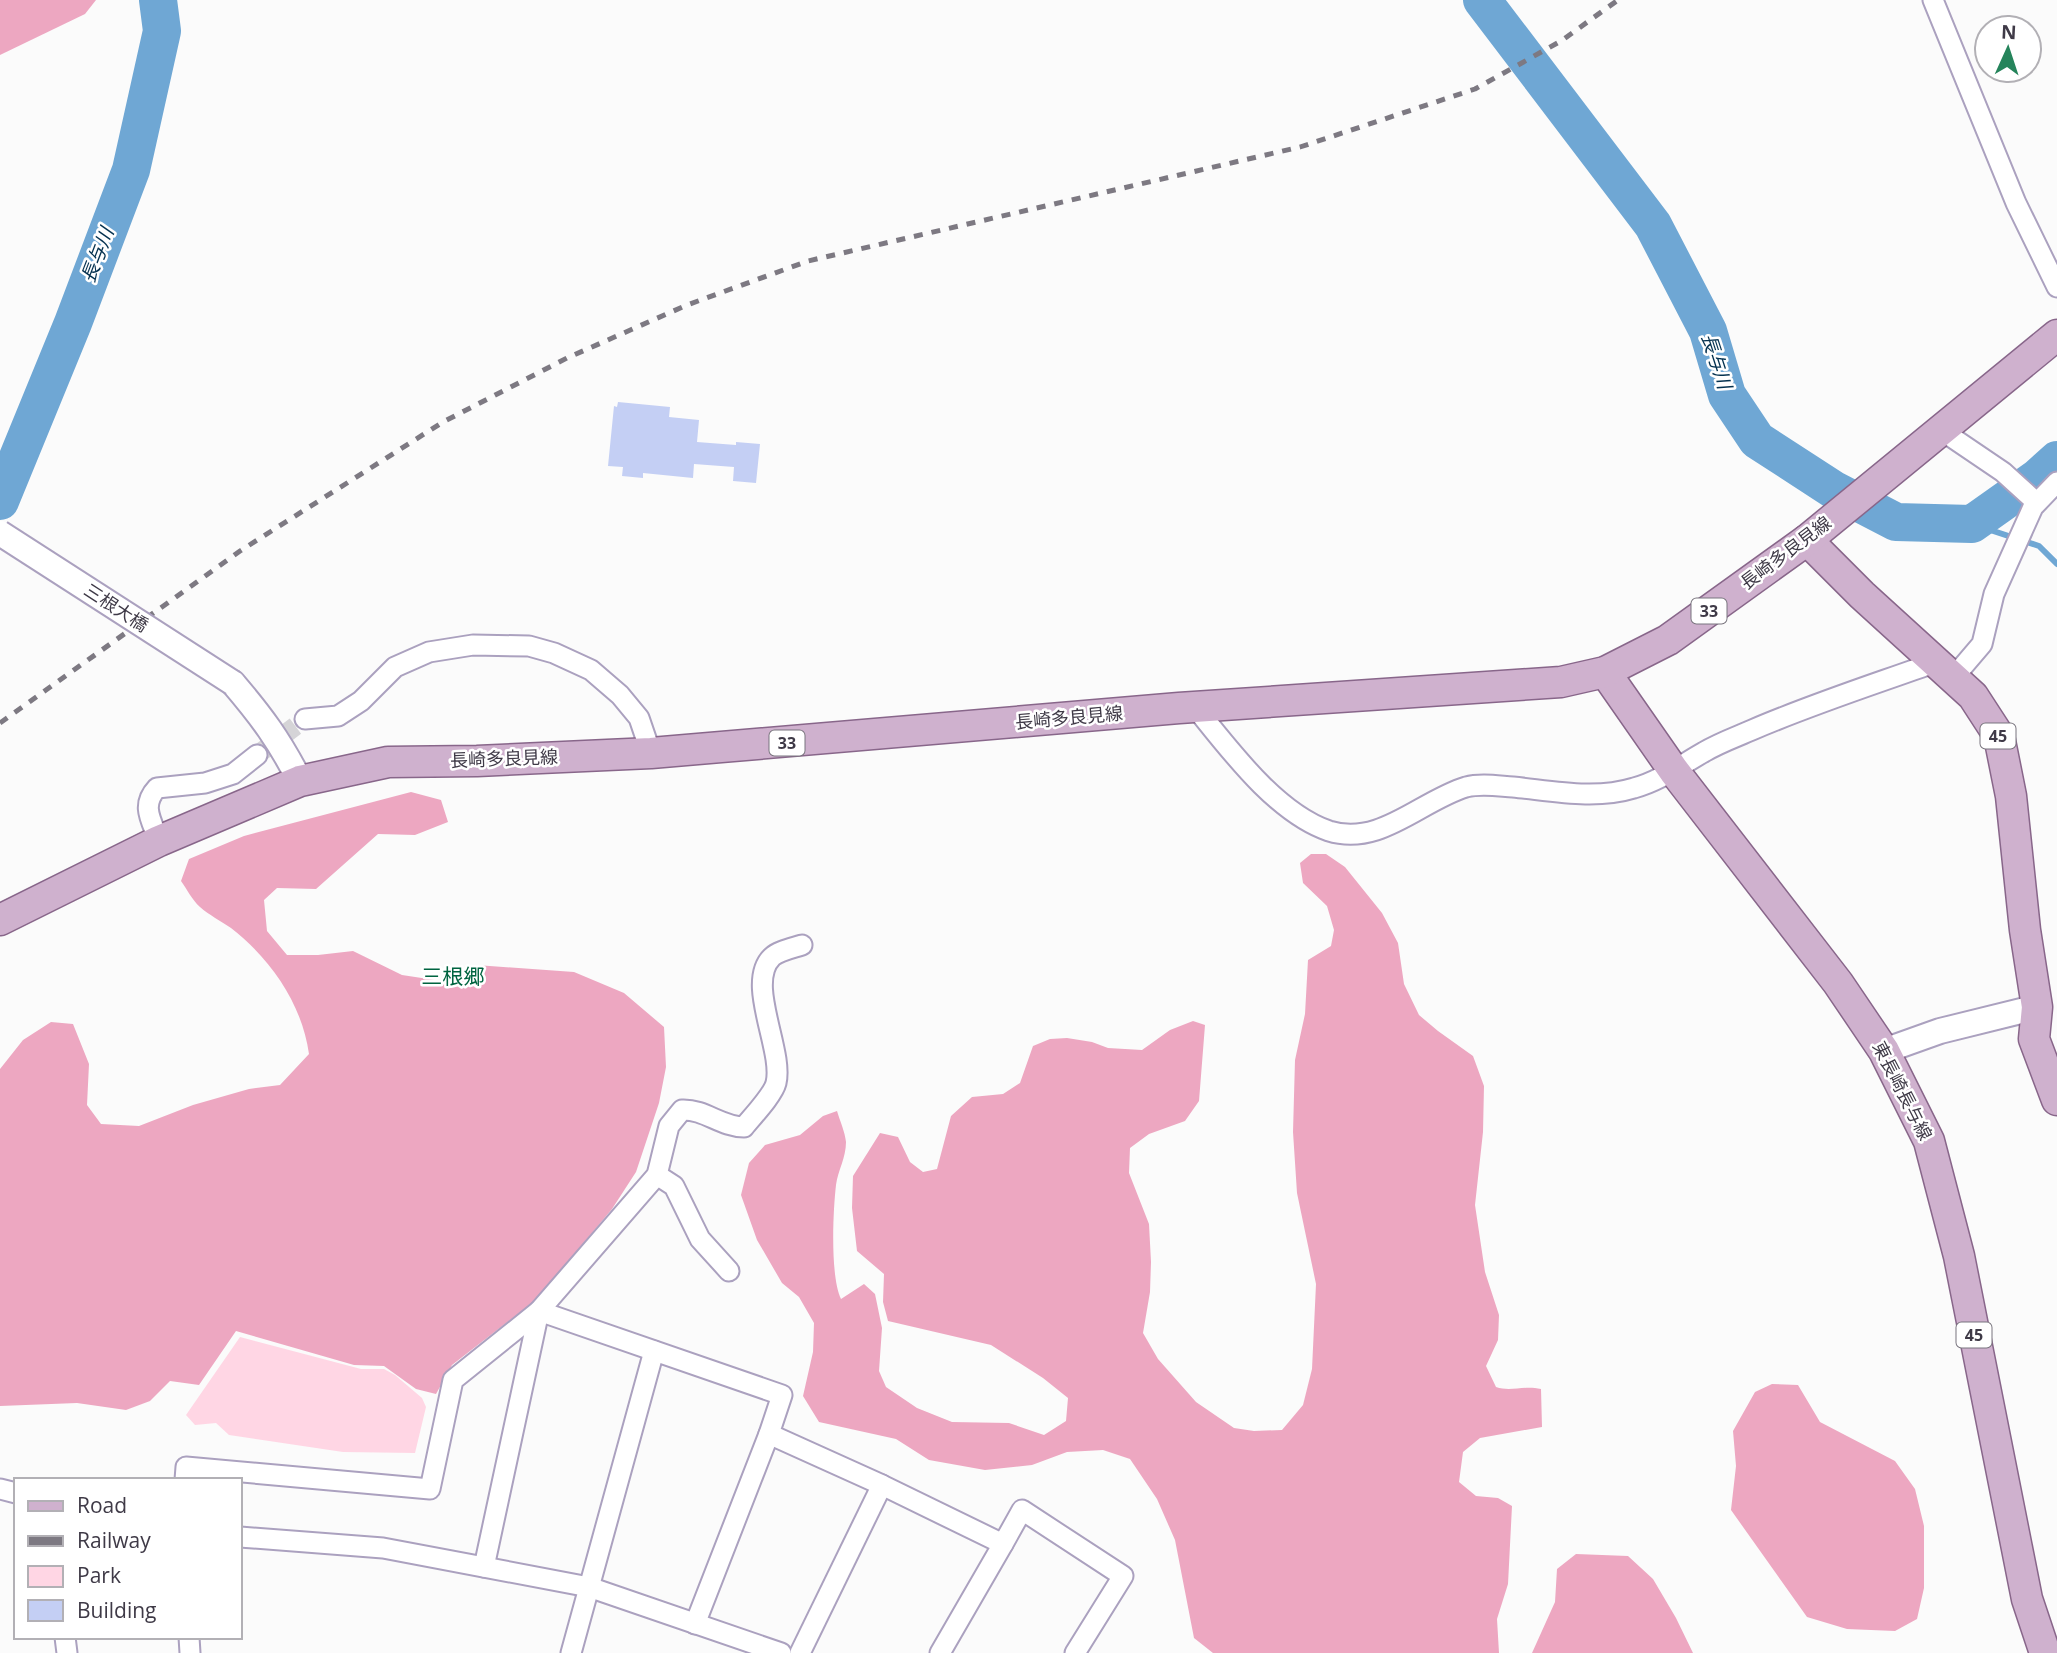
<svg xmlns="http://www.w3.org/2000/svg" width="2057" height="1653" viewBox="0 0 2057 1653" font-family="'Open Sans','Noto Sans JP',sans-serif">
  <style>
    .green { fill: #ffd6e4 }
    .forest { fill: #eda7c1 }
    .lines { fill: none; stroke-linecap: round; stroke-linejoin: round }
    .stream { stroke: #6fa7d4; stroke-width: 6 }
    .river { stroke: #6fa7d4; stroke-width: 38 }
    .building { fill: #c4cff4 }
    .minor-tunnel { stroke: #d5d4d7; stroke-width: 19; stroke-dasharray: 19 10; stroke-linecap: butt }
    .minor-casing { stroke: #aba1bf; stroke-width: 23 }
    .tertiary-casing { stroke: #aba1bf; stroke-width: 28 }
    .primary-casing { stroke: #88668a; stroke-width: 33 }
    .minor { stroke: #fff; stroke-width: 19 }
    .tertiary { stroke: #fff; stroke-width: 24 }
    .primary { stroke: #cfb1ce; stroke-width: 30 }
    .rail { stroke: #7d7982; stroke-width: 5; stroke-dasharray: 9 9; stroke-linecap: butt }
    .tertiary-bridge-casing { stroke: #aba1bf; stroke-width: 28; stroke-linecap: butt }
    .tertiary-bridge { stroke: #fff; stroke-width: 24 }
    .labels { text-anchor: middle; stroke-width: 5; stroke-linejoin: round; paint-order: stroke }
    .shield { fill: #fff; stroke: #79757e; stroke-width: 2 }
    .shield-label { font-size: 16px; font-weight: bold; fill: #3f3a47 }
    .street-label { font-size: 18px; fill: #3f3a47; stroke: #fff }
    .water-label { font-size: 19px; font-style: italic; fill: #04314f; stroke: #fff }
    .quarter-label { font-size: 21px; fill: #006440; stroke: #fff }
  </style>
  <rect width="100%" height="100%" fill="#fbfbfb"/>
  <polygon class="green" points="240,1337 361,1369 384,1369 395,1375 422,1398 426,1407 415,1453 343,1452 229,1435 216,1423 195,1425 186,1415"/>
  <g class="forest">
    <polygon points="0,0 96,0 85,14 0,55"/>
    <path d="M 411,792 L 441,800 L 448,822 L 415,835 L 378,834 L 316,889 L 277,888 L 264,900 L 267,931 L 287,955 L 318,955 L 353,951 L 402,975 L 448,982 L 476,965 L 574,972 L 624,993 L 664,1027 L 666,1067 L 659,1103 L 636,1172 L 612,1209 L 536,1300 L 452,1365 L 436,1394 L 416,1389 L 384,1366 L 354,1365 L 236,1331 L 199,1385 L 170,1381 L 150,1401 L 126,1410 L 77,1403 L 0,1406 L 0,1069 L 23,1040 L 51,1022 L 73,1024 L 89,1064 L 87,1105 L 101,1124 L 139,1126 L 193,1105 L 249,1089 L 280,1085 L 309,1054 C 302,1004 271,959 231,928 C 221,921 209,915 200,907 C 192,900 187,889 181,881 L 189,859 L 244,836 Z"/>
    <path d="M 1311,854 L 1326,854 L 1345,867 L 1382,913 L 1398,943 L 1404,984 L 1419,1015 L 1438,1031 L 1473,1056 L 1484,1086 L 1483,1132 L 1475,1205 L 1485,1272 L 1499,1315 L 1498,1340 L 1486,1366 L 1496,1387 C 1511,1392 1524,1385 1541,1389 L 1542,1427 L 1480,1438 L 1463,1452 L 1459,1482 L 1476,1496 L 1498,1498 L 1512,1506 L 1508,1584 L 1497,1619 L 1499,1653 L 1213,1653 L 1194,1638 L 1175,1540 L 1157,1499 L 1130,1459 L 1103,1450 L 1067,1452 L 1032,1465 L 985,1470 L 929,1460 L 896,1439 L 819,1422 L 803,1396 L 813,1352 L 814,1323 L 799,1297 L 782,1283 L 757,1240 L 741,1195 L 749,1163 L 765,1145 L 800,1135 L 823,1116 L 837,1111 C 840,1121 845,1132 846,1142 C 846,1158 838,1170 836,1185 C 833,1211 830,1276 841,1299 L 864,1284 L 875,1294 L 882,1328 L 879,1371 L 886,1387 L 917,1408 L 952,1422 L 1009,1423 L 1044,1435 L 1066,1421 L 1068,1398 L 1043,1378 L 991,1345 L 888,1321 L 883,1302 L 884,1274 L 857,1251 L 852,1208 L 853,1176 L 880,1133 L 898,1137 L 910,1162 L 923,1172 L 937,1169 L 951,1116 L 972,1097 L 1003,1094 L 1020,1083 L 1033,1046 L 1050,1039 L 1067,1038 L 1092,1042 L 1108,1048 L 1142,1050 L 1170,1030 L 1193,1021 L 1205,1025 L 1199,1101 L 1185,1121 L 1149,1134 L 1130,1148 L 1129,1173 L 1149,1224 L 1151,1262 L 1150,1292 L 1143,1333 L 1158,1359 L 1196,1402 L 1234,1428 L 1254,1431 L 1282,1430 L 1303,1405 L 1312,1369 L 1316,1284 L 1297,1193 L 1293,1132 L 1295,1060 L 1305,1014 L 1308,960 L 1331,946 L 1334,930 L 1327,906 L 1303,883 L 1300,863 Z"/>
    <polygon points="1772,1384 1798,1385 1820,1422 1895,1461 1915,1489 1924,1526 1924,1588 1917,1619 1895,1631 1847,1629 1807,1617 1731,1510 1736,1466 1733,1431 1755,1392"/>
    <polygon points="1576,1554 1628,1556 1653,1579 1676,1618 1693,1653 1532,1653 1555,1602 1557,1569"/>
  </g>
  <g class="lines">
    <polyline class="stream" points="1972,524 2039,546 2057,564"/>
    <g class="river">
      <polyline points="1482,0 1653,225 1708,331 1727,395 1757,440 1834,490 1896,522 1972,524 2037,478 2057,460"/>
      <polyline points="0,501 73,323 131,170 162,31 158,0"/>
    </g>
  </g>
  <polygon class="building" points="618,402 670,407 669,417 699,420 697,442 736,445 736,442 760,444 756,483 733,481 734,467 694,464 693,478 643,473 643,478 622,476 623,467 608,466 614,406 617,407"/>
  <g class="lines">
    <polyline class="minor-tunnel" points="257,755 305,719"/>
    <defs>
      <g id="minor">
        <polyline points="1933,0 2016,203 2057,287"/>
        <polyline points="1941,430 2003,472 2036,502"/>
        <polyline points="1953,678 1982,644 1994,594 2033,507 2057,482"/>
        <path d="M 1195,707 C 1229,749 1276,813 1329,831 C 1380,847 1420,801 1466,787 C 1481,783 1498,786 1513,787 C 1553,791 1595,800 1634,788 C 1660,781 1681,765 1704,752 C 1719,743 1736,737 1752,730 C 1812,704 1875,684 1936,662"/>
        <polyline points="305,719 338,716 361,701 395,667 429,652 473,645 529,646 554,653 591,670 620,695 639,718 651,753"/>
        <path d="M 159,841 C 152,821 140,806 157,788 L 205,783 L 233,774 L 257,755"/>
        <polyline points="657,1175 674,1186 700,1239 729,1271"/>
        <polyline points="185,1480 186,1467 430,1489 453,1380 539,1311 782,1395 769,1434 882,1485 1003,1544 1022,1510 1123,1576 1075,1653"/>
        <polyline points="0,1489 16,1493"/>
        <polyline points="240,1537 383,1548 589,1587 781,1653"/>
        <path d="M 484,1567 L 539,1311 L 657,1175 L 669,1126 L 682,1110 C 705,1109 721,1127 744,1127 C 752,1117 773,1095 776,1083 C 784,1050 745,983 772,957 C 778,951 793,948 802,945"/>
        <polyline points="695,1624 769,1434"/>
        <polyline points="65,1637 67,1653"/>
        <polyline points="189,1637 190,1653"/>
        <polyline points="571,1653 654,1351"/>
        <polyline points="800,1653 882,1485"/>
        <polyline points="940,1653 1003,1544"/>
      </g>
      <g id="tertiary">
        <path d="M 233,683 C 262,717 279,740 300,781"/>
        <polyline points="1884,1051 1940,1031 2037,1007"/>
      </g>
      <g id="primary">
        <polyline points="1807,540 1862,595 1973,696 1999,736 2011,796 2025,930 2037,1007 2034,1039 2057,1100"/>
        <polyline points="1605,672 1674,771 1838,983 1884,1051 1929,1141 1959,1256 2027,1599 2045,1653"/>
        <polyline points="0,920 159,841 300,781 388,762 477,761 651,753 1179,708 1561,682 1605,672 1668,640 1807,540 2057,335"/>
      </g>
    </defs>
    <use href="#minor" class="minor-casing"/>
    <use href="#tertiary" class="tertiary-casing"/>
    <use href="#primary" class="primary-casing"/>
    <use href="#minor" class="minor"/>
    <use href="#tertiary" class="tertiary"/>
    <use href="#primary" class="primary"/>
    <polyline class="rail" points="0,723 240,551 443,422 567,358 687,305 808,261 1300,147 1475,89 1561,41 1618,0"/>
    <defs>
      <polyline id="tertiary-bridge" points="0,533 233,683"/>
    </defs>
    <use href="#tertiary-bridge" class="tertiary-bridge-casing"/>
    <use href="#tertiary-bridge" class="tertiary-bridge"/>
  </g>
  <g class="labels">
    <g class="shield">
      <rect x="1691.5" y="598.5" width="35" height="25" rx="5"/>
      <rect x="1980.5" y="723.5" width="35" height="25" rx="5"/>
      <rect x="769.5" y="730.5" width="35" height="25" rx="5"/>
      <rect x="1956.5" y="1322.5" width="35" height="25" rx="5"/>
    </g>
    <g class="shield-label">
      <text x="1709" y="617">33</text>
      <text x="1998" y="742">45</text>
      <text x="787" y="749">33</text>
      <text x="1974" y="1341">45</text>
    </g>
    <g class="street-label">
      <text transform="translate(1786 553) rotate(-37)" y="6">長崎多良見線</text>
      <text transform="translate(116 608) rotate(33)" y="6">三根大橋</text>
      <text transform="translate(1069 718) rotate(-5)" y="6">長崎多良見線</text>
      <text transform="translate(504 759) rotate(-2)" y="6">長崎多良見線</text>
      <text transform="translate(1902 1091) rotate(63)" y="6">東長崎長与線</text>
    </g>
    <g class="water-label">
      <text transform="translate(97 255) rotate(-69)" y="7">長与川</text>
      <text transform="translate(1717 361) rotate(72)" y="7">長与川</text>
    </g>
    <g class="quarter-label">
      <text x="453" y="984">三根郷</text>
    </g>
  </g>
  <rect x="14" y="1478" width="228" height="161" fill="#ffffff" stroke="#b2b0b5" stroke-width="2"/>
  <rect x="28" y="1501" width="35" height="10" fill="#cfb1ce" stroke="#b2b0b5" stroke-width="2"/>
  <text x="77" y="1513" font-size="21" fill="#3f3a47">Road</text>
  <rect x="28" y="1536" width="35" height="10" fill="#7d7982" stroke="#b2b0b5" stroke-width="2"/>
  <text x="77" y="1548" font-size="21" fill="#3f3a47">Railway</text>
  <rect x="28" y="1566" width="35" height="21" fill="#ffd6e4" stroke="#b2b0b5" stroke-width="2"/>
  <text x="77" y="1583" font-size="21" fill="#3f3a47">Park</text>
  <rect x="28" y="1600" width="35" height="21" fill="#c4cff4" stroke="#b2b0b5" stroke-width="2"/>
  <text x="77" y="1618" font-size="21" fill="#3f3a47">Building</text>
  <g transform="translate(2008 49) rotate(3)"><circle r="33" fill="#ffffff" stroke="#b2b0b5" stroke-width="2"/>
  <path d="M0-5L12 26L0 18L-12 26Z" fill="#25845b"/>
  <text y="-10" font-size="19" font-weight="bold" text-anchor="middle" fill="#3f3a47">N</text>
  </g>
</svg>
